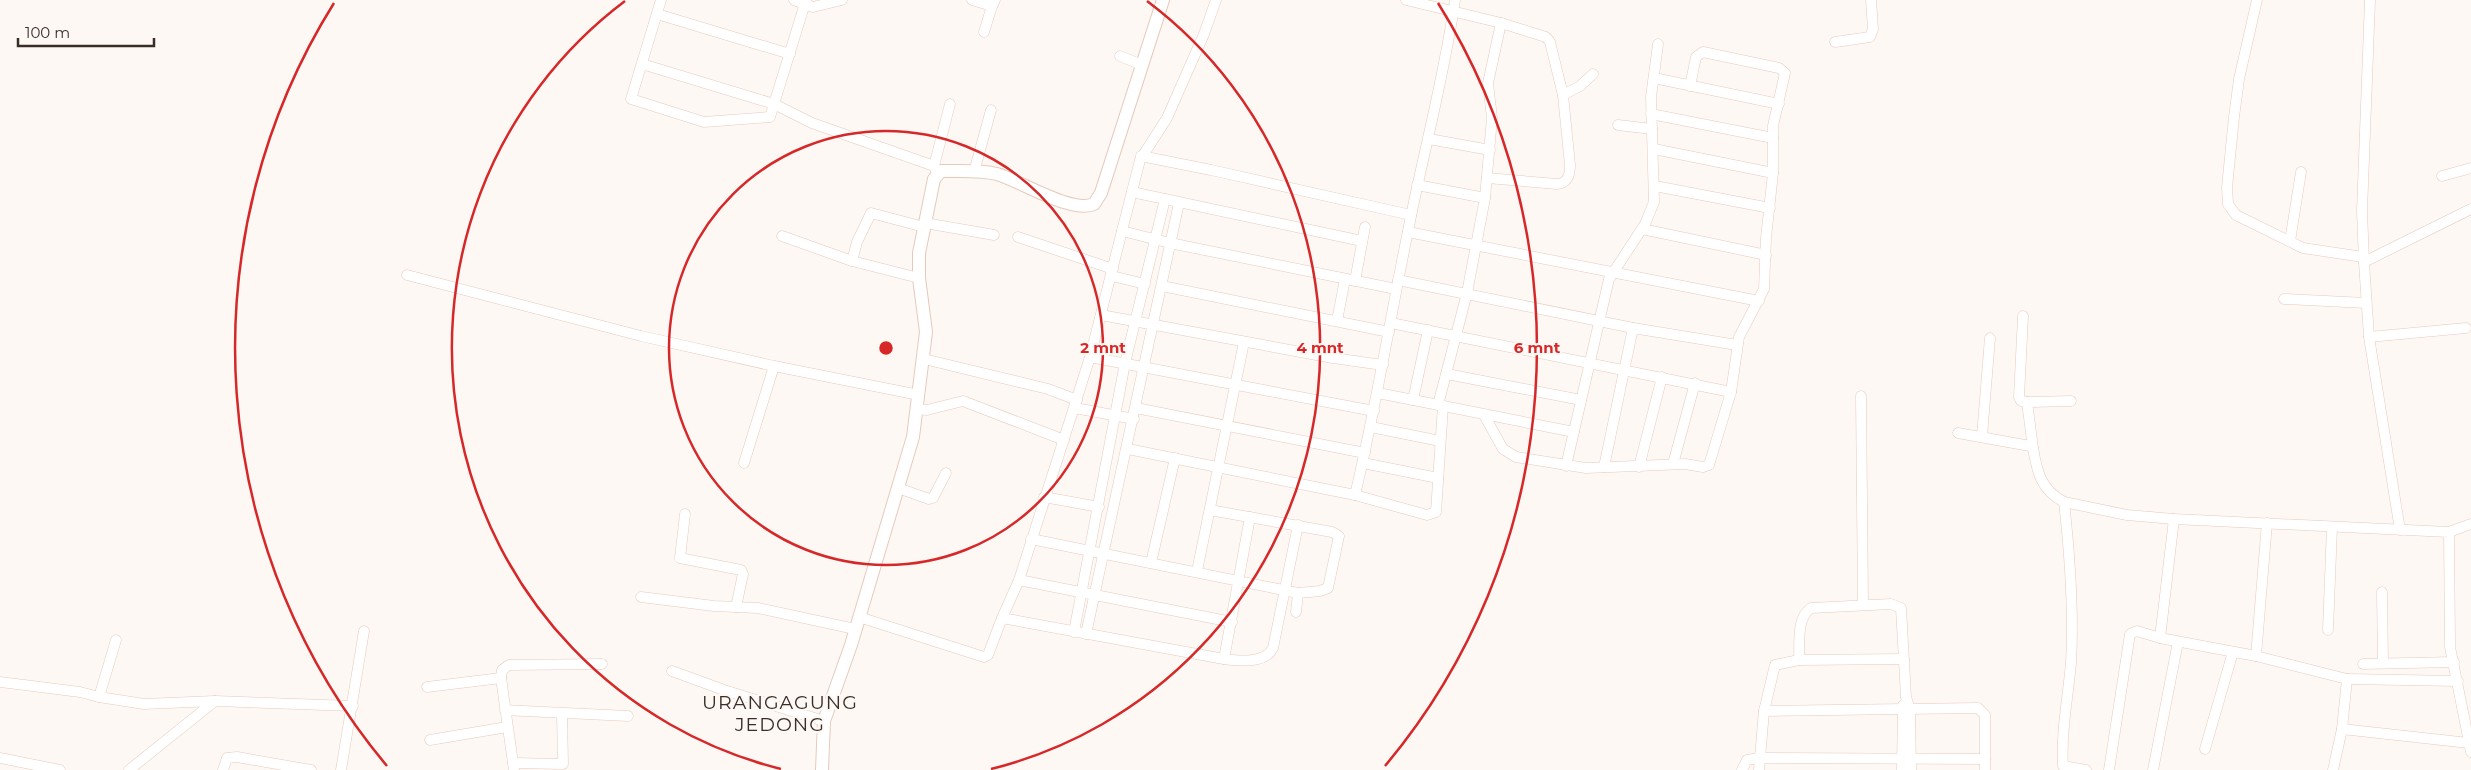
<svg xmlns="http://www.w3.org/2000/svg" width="2471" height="770" viewBox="0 0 2471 770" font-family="Montserrat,sans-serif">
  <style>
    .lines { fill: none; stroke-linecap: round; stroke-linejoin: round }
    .minor-casing { stroke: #e5cabb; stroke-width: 11 }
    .tertiary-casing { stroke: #e5cabb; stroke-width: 14 }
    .minor { stroke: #fff; stroke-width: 10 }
    .tertiary { stroke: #fff; stroke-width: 12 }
    .ring { fill: none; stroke: #d62828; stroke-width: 2.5 }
    .labels { text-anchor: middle; stroke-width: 4.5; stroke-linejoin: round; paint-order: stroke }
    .quarter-label { font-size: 19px; letter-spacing: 1px; fill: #382d27; stroke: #fef8f5 }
    .centre { fill: #d62828; stroke: #fef8f5; stroke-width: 2.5 }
    .ring-label { font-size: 15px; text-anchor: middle; font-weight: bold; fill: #d62828; stroke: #fef8f5; stroke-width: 4.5; stroke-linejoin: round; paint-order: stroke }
  </style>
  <rect width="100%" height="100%" fill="#fef8f5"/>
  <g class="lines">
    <defs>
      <g id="minor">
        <polyline points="661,0 631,99 704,122 770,117 806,0"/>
        <polyline points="794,0 813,7 842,0"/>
        <polyline points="972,0 992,6 995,0"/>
        <path d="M 1216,0 L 1204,34 L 1167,118 L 1140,160 L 1090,357 L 1019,580 L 1002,618 L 1224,659 C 1239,661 1265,664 1273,648 L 1298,525"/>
        <path d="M 1406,0 L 1501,23 L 1546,37 L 1550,42 L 1563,95 L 1570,165 C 1570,175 1568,183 1557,184 L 1487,178"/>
        <polyline points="2257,0 2239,79 2234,117 2227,187 2228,204 2236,215 2303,248 2363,257"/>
        <polyline points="2370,0 2362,211 2364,262 2369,337 2400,530"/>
        <polyline points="657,14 790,54"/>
        <polyline points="984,32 992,6"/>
        <polyline points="1835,42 1870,37 1873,29 1871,0"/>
        <polyline points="1120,56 1142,65"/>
        <polyline points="642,64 774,104 812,123 934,166"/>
        <polyline points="1654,78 1779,104"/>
        <polyline points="1563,95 1580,86 1593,74"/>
        <polyline points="1651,114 1773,138"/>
        <polyline points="1618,125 1652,129"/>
        <polyline points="1429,139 1490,150"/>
        <polyline points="1654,149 1773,173"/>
        <polyline points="1141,156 1211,170 1411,215"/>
        <polyline points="936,171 934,166 950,104"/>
        <polyline points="974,172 991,110"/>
        <polyline points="2442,176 2471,168"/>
        <polyline points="1417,185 1485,198"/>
        <polyline points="1655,186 1770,208"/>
        <polyline points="1132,192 1362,241"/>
        <polyline points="925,223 994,235"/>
        <polyline points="1642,229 1766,255"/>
        <polyline points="1122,231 1170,243 1396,289"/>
        <polyline points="1408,232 1759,301"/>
        <polyline points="782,236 852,261 919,278"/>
        <polyline points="1018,237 1113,269"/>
        <polyline points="2290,241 2301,172"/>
        <polyline points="852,261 857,242 871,213 924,227"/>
        <polyline points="2364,262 2471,209"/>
        <polyline points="407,275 641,336 774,366 919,395"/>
        <polyline points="1112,276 1145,284"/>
        <polyline points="1398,280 1633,328 1737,345"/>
        <polyline points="1355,281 1365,227"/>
        <polyline points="1162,286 1389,332"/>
        <polyline points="2284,299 2366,303"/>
        <polyline points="1101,315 1333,358 1383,365"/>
        <polyline points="2023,316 2019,397 2021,401 2027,402 2033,448"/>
        <polyline points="1337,321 1345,279"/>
        <polyline points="1391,323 1731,392 1739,337 1764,289 1766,238 1773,173 1773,126 1785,73 1779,68 1703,52 1696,57 1690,86"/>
        <polyline points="2369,337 2466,328"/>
        <polyline points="1090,357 1374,411"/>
        <polyline points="924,359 1048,389 1077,400"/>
        <polyline points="1447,374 1581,400"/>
        <polyline points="1378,393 1574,432"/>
        <polyline points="1861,396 1863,604"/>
        <polyline points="1413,400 1428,330"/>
        <polyline points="2027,402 2071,401"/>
        <polyline points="1438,405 1467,293 1485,198 1492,118 1488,83 1501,23"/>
        <polyline points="1075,408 1134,419"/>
        <polyline points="1136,408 1365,453"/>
        <polyline points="917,409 927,410 963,401 1064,440"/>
        <polyline points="1484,415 1503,449 1516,457 1586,468 1685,464 1703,467 1709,465 1731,392"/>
        <polyline points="1371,427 1440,441"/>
        <path d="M 1958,433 L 2030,446 L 2033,448 C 2037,472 2041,490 2064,502 C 2070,556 2074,609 2071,663 C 2068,697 2061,731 2063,766 L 2086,770"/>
        <polyline points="1982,436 1990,338"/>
        <path d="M 1128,449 L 1355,495 C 1376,407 1390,319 1408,231 C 1423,154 1444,78 1455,0"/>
        <polyline points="744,463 774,366"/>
        <polyline points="1363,463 1438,478"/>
        <polyline points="1673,464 1695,383"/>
        <polyline points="1566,466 1609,279 1645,224 1654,202 1651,97 1658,44"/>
        <polyline points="1604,467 1633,328"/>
        <polyline points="1639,467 1662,377"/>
        <polyline points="898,488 929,499 933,498 946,473"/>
        <polyline points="1355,495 1427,515 1436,512 1443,406"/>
        <polyline points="1044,497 1099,507"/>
        <polyline points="2064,502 2127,515 2174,519 2449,532 2450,647 2471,752"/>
        <polyline points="1210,510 1332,532 1339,536 1328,588 1320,591 1298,593 1296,612"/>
        <polyline points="685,514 680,558 741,570 743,574 736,607"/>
        <polyline points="2174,519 2160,638 2256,656 2347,679 2342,729 2333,770"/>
        <polyline points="2449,532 2471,524"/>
        <polyline points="1031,539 1298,593"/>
        <polyline points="1151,563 1175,458"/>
        <polyline points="1197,571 1244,342"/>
        <polyline points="1019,580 1232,622"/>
        <polyline points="2382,592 2383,663"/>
        <polyline points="641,597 714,606 758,608 855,629"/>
        <polyline points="859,617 984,657 988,655 1002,618"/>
        <polyline points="2328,630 2332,527"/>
        <polyline points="1074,632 1125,363 1165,199"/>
        <polyline points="1086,634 1179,203"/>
        <polyline points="2256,656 2267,523"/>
        <polyline points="1224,659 1250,517"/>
        <path d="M 1799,660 C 1800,643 1796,618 1811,608 L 1891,604 L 1901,608 L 1906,697 L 1910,710 L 1911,770"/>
        <polyline points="2363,664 2454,662"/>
        <polyline points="672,671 724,690 824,721"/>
        <polyline points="2347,679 2458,681"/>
        <polyline points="0,682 80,692 99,697 144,704 215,701 353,706"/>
        <polyline points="427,687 501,678"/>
        <polyline points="99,697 116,640"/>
        <polyline points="505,710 628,716"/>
        <polyline points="1764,711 1978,708 1985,715 1985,770"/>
        <polyline points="2342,729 2469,743"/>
        <polyline points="430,740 507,727"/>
        <polyline points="2205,749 2233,652"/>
        <polyline points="0,758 60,770"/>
        <polyline points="513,763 563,764 562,714"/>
        <polyline points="129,770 215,701"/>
        <polyline points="223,770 227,758 237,757 311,770"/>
        <polyline points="341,770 364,631"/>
        <polyline points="514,770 501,678 502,670 509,665 602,664"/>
        <polyline points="1742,770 1747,760 1759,758 1985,759"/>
        <polyline points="1759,770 1764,711 1775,665 1799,660 1904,659"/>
        <polyline points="1902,770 1903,705"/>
        <polyline points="2109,770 2130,634 2137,631 2160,638"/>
        <polyline points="2153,770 2178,642"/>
      </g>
      <path id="tertiary" d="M 822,770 L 824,721 L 851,645 L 913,437 L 926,332 L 919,278 L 919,253 L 934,179 L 941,171 L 947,171 C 963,171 981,170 997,174 C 1021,181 1072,214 1094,204 L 1101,193 L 1163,0"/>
    </defs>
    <use href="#minor" class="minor-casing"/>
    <use href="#tertiary" class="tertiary-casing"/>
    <use href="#minor" class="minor"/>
    <use href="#tertiary" class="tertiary"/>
  </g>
  <g class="ring">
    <circle cx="886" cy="348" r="217"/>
    <path d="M781 769A434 434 0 0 1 625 1M1147 1A434 434 0 0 1 991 769"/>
    <path d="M387 766A651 651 0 0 1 334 3M1438 3A651 651 0 0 1 1385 766"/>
  </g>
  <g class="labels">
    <g class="quarter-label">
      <text x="780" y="709">URANGAGUNG<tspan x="780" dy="22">JEDONG</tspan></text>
    </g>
  </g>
  <circle cx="886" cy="348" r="8" class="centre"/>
  <g class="ring-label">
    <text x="1103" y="353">2 mnt</text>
    <text x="1320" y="353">4 mnt</text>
    <text x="1537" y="353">6 mnt</text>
  </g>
  <path d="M18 38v8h136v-8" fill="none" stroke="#382d27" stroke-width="2.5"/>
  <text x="25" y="38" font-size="15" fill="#382d27" stroke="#fef8f5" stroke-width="4" paint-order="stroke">100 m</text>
</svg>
